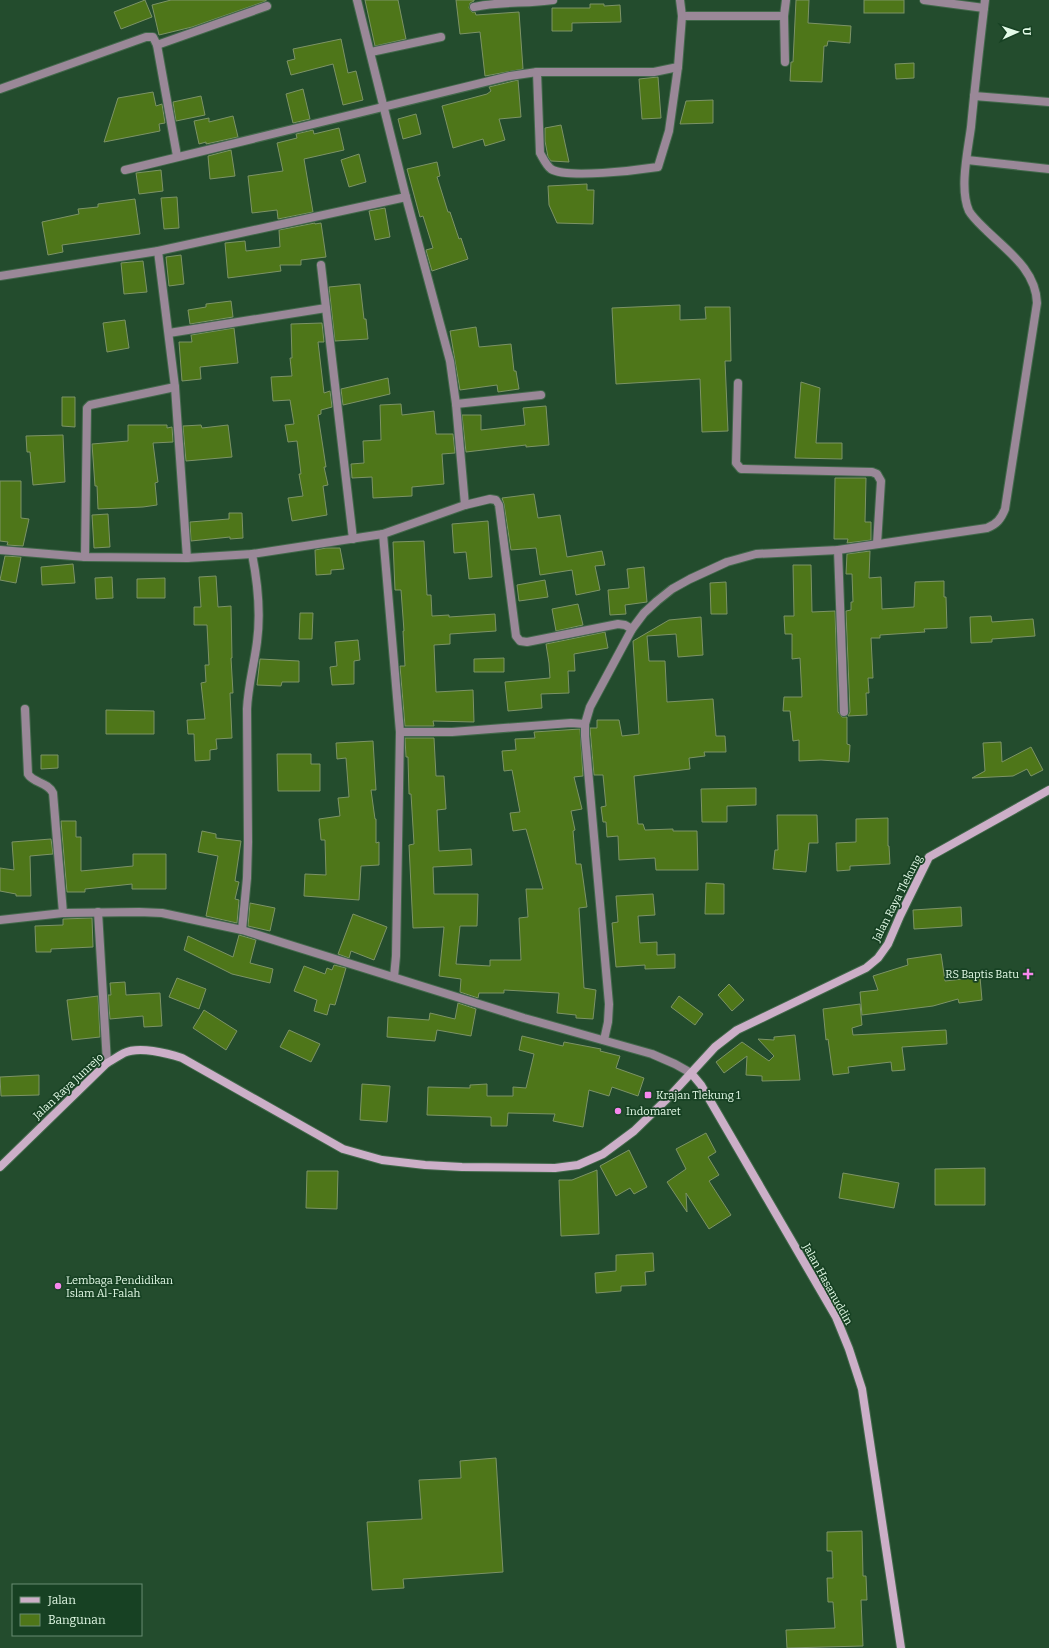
<svg xmlns="http://www.w3.org/2000/svg" width="1049" height="1648" viewBox="0 0 1049 1648" font-family="Bitter,serif">
  <style>
    .building { fill: #4e7619; stroke: #7c9366 }
    .lines { fill: none; stroke-linecap: round; stroke-linejoin: round }
    .street-casing { stroke: #42684b; stroke-width: 10 }
    .secondary-casing { stroke: #42684b; stroke-width: 10 }
    .street { stroke: #9a8898; stroke-width: 8 }
    .secondary { stroke: #ccafc8; stroke-width: 8 }
    .poi-dot { fill: #f688ed; stroke: #174123; stroke-width: 1.5 }
    .labels { text-anchor: middle; stroke-width: 3.5; stroke-linejoin: round; paint-order: stroke }
    .street-label { font-size: 11px; fill: #e4fbe8; stroke: #174123 }
    .poi-label { font-size: 11px; fill: #e4fbe8; stroke: #174123; text-anchor: start }
  </style>
  <rect width="100%" height="100%" fill="#234c2d"/>
  <g class="building">
    <polygon points="145,0 152,17 121,29 114,12"/>
    <polygon points="171,0 266,0 266,1 192,27 159,35 152,5"/>
    <polygon points="365,0 398,0 406,39 375,46"/>
    <polygon points="456,0 474,0 474,1 470,3 469,8 472,12 475,12 476,15 519,12 523,69 485,76 480,32 460,34"/>
    <polygon points="796,0 809,0 808,23 851,26 850,43 828,41 827,46 824,46 822,82 790,81 791,62 793,62"/>
    <rect x="864" y="0" width="40" height="13"/>
    <polygon points="590,4 604,4 604,6 620,5 621,22 572,23 572,31 552,31 552,8 590,8"/>
    <polygon points="341,39 348,73 356,71 363,100 343,105 333,64 291,75 287,61 295,59 293,49"/>
    <polygon points="914,63 914,78 896,79 895,64"/>
    <polygon points="658,77 661,118 642,119 639,79"/>
    <polygon points="518,80 521,117 499,119 505,140 485,146 483,139 453,148 442,106 487,94 491,91 489,87"/>
    <polygon points="303,89 310,119 293,123 286,94"/>
    <polygon points="153,92 156,106 162,104 165,123 159,124 160,131 104,142 118,98"/>
    <polygon points="201,96 205,115 176,121 173,102"/>
    <polygon points="713,100 713,123 680,124 686,101"/>
    <polygon points="416,114 421,134 403,139 398,119"/>
    <polygon points="233,116 238,137 206,144 206,142 199,144 194,121 209,118 209,122"/>
    <polygon points="561,125 569,162 551,161 548,157 545,141 545,128"/>
    <polygon points="339,128 344,150 304,159 313,212 278,219 277,210 252,213 248,176 283,171 277,143 297,138 296,134 313,130 314,134"/>
    <polygon points="231,150 235,176 210,179 208,156"/>
    <polygon points="359,154 366,182 349,187 341,160"/>
    <polygon points="437,162 440,176 437,177 448,212 450,212 459,239 461,238 468,259 432,271 426,250 433,248 423,216 420,217 407,169"/>
    <polygon points="161,170 163,191 139,194 136,173"/>
    <polygon points="587,184 587,190 594,190 593,224 557,223 549,205 548,186"/>
    <polygon points="177,197 179,228 164,229 161,198"/>
    <polygon points="135,199 140,234 62,245 63,252 48,255 42,222 79,214 78,209 98,207 98,204"/>
    <polygon points="385,208 390,237 375,240 369,211"/>
    <polygon points="315,223 315,224 321,223 326,257 301,260 301,265 280,265 281,271 228,278 225,243 245,241 246,251 280,247 279,230"/>
    <polygon points="181,255 184,284 169,286 166,257"/>
    <polygon points="143,261 147,292 124,294 121,263"/>
    <polygon points="360,284 364,319 366,319 368,339 335,341 329,287"/>
    <polygon points="231,301 233,317 190,324 188,310 206,307 206,304"/>
    <polygon points="680,305 680,320 706,319 705,307 730,307 731,361 725,361 728,431 702,432 700,379 616,384 612,308"/>
    <polygon points="125,320 129,348 107,352 103,323"/>
    <polygon points="322,323 324,342 318,342 324,393 330,391 332,407 321,410 321,414 318,415 326,467 324,467 328,485 323,486 327,515 292,521 288,498 303,496 299,474 301,474 297,441 288,442 285,425 294,424 290,400 273,401 271,377 292,376 290,358 292,358 291,324"/>
    <polygon points="476,327 479,347 511,344 514,371 516,371 519,389 498,392 497,385 460,390 450,331"/>
    <polygon points="234,328 238,363 200,367 201,379 182,381 179,342 192,342 191,335"/>
    <polygon points="388,378 390,394 343,405 341,389"/>
    <polygon points="801,382 820,388 816,443 842,443 842,459 795,458"/>
    <polygon points="62,397 75,397 75,427 62,426"/>
    <polygon points="401,404 402,415 434,411 436,434 453,434 455,453 442,454 444,484 412,487 412,496 373,498 372,477 352,478 351,464 364,463 363,441 381,440 380,405"/>
    <polygon points="546,406 549,445 526,447 526,445 466,452 462,415 481,415 481,430 525,425 523,408"/>
    <polygon points="128,425 167,425 167,428 172,427 173,442 153,443 158,482 155,483 157,505 143,507 98,509 97,486 95,486 92,444 128,441"/>
    <polygon points="201,425 202,428 228,425 232,457 186,461 183,426"/>
    <polygon points="63,435 65,482 33,485 30,452 27,452 26,436"/>
    <polygon points="835,478 866,478 865,522 871,522 871,540 847,543 848,539 834,539"/>
    <polygon points="0,481 21,481 21,518 29,519 23,546 7,545 8,542 0,541"/>
    <polygon points="534,494 538,518 560,515 567,557 602,551 605,565 595,566 600,590 576,595 572,570 540,575 536,548 511,550 504,504 502,498"/>
    <polygon points="229,513 242,513 243,538 230,539 230,537 191,541 190,522 229,519"/>
    <polygon points="108,514 110,547 94,548 92,515"/>
    <polygon points="488,521 492,577 469,579 466,552 454,553 452,524"/>
    <polygon points="424,541 427,595 431,595 432,616 449,615 449,617 495,614 496,631 450,634 450,644 434,645 436,692 473,690 474,722 433,721 434,726 405,726 400,666 405,666 403,631 404,631 401,590 395,590 393,542"/>
    <polygon points="326,548 340,548 344,569 331,570 331,574 316,575 315,550"/>
    <polygon points="870,551 869,578 881,577 882,609 914,607 915,582 944,581 944,597 946,597 947,628 924,629 925,632 880,635 880,638 871,638 873,678 868,678 869,693 866,693 867,715 848,716 850,712 846,611 851,610 851,602 853,602 852,574 846,574 847,554"/>
    <polygon points="5,556 21,557 16,583 0,580"/>
    <polygon points="73,564 75,583 42,585 41,567"/>
    <polygon points="793,565 811,565 812,612 835,611 838,712 842,717 847,717 847,744 850,745 849,762 821,760 799,761 799,740 793,741 790,711 783,711 784,697 802,697 800,658 792,659 792,634 785,634 784,616 794,616"/>
    <polygon points="644,567 647,602 625,605 626,614 610,615 608,590 629,588 627,569"/>
    <polygon points="216,576 218,607 231,606 232,658 231,658 233,693 230,693 232,738 216,739 217,749 210,750 210,760 195,761 194,734 188,734 187,720 205,719 201,683 206,682 205,665 209,665 207,625 194,625 194,607 201,607 199,577"/>
    <polygon points="112,577 113,598 96,599 95,578"/>
    <polygon points="165,578 165,598 137,598 137,579"/>
    <polygon points="545,580 548,597 519,601 517,585"/>
    <polygon points="726,582 727,614 711,614 710,583"/>
    <polygon points="578,604 583,625 556,631 552,609"/>
    <polygon points="300,613 313,613 312,639 299,639"/>
    <polygon points="991,616 992,622 1033,619 1035,636 992,639 992,642 971,643 970,617"/>
    <polygon points="701,617 703,655 678,657 676,634 647,636 649,661 665,661 667,702 713,699 716,736 725,736 726,752 704,752 705,756 689,758 690,769 634,776 638,824 643,824 645,830 673,829 673,831 697,831 698,870 656,870 655,858 619,860 618,836 607,837 606,822 603,822 601,807 606,806 603,775 594,775 590,728 597,728 597,720 619,720 622,736 639,734 633,641 669,620"/>
    <polygon points="605,632 608,648 574,654 575,671 568,671 569,693 541,694 542,708 508,711 505,682 550,678 549,663 546,644"/>
    <polygon points="358,640 360,660 354,661 354,684 332,685 330,667 337,666 335,642"/>
    <polygon points="504,658 504,672 474,672 474,659"/>
    <polygon points="260,659 299,661 299,682 282,682 281,686 257,685"/>
    <polygon points="106,710 154,711 154,734 106,734"/>
    <polygon points="580,729 583,776 574,777 582,809 571,811 575,830 573,831 576,864 581,864 587,907 579,908 584,988 596,990 593,1019 576,1018 576,1015 557,1013 559,993 504,990 504,993 479,993 478,998 460,992 461,979 439,976 444,927 413,928 409,845 414,844 411,794 409,794 408,757 406,757 405,738 434,738 436,776 444,776 446,809 437,810 439,851 471,849 472,865 433,867 434,894 478,894 477,926 460,926 456,964 490,966 490,960 521,960 519,918 528,917 526,889 543,889 526,829 513,831 510,813 520,812 512,770 504,771 502,751 516,750 515,739 535,738 534,732"/>
    <polygon points="373,741 376,790 371,790 375,819 376,819 376,843 379,842 379,865 361,866 359,900 304,896 305,874 326,875 325,840 321,840 319,819 340,816 338,798 349,797 346,758 337,759 336,743"/>
    <polygon points="1001,742 1002,762 1031,747 1043,770 1031,776 1027,769 1013,776 972,778 985,771 983,743"/>
    <polygon points="277,754 311,754 311,764 320,764 320,791 278,791"/>
    <polygon points="41,755 58,755 58,768 41,769"/>
    <polygon points="756,788 756,805 727,806 727,822 702,822 701,789"/>
    <polygon points="777,815 817,815 818,843 809,843 806,872 773,869 775,850 778,850"/>
    <polygon points="888,818 888,846 889,846 890,864 850,866 850,870 837,871 836,843 856,842 856,819"/>
    <polygon points="61,821 76,821 76,837 81,837 81,871 133,866 133,854 166,854 166,889 132,889 132,884 85,889 85,892 67,892"/>
    <polygon points="202,831 216,834 216,838 241,841 235,881 239,882 235,899 239,900 237,923 206,916 218,856 198,852"/>
    <polygon points="51,839 53,854 30,856 31,896 16,896 16,894 0,891 0,868 14,870 12,842"/>
    <polygon points="706,883 724,884 724,914 705,914"/>
    <polygon points="653,894 655,915 638,916 640,943 657,942 657,955 675,954 675,968 645,969 645,965 616,967 612,923 618,922 616,896"/>
    <polygon points="250,903 275,908 270,931 248,926"/>
    <polygon points="961,907 962,926 914,929 913,910"/>
    <polygon points="353,914 387,927 374,960 351,951 349,958 338,954"/>
    <polygon points="92,918 93,947 51,949 51,952 36,952 35,926 63,925 63,919"/>
    <polygon points="239,935 256,940 250,963 273,969 270,983 232,974 184,950 188,936 233,957"/>
    <polygon points="941,954 945,981 980,977 982,1000 959,1003 958,999 933,1006 862,1015 860,992 878,990 873,976 908,965 907,959"/>
    <polygon points="334,965 346,968 335,1005 330,1004 327,1015 314,1011 317,1000 294,991 304,966 325,974 327,968 332,970"/>
    <polygon points="177,978 206,989 199,1009 169,997"/>
    <polygon points="125,982 126,995 160,993 162,1026 144,1027 143,1016 110,1019 108,995 111,995 110,983"/>
    <polygon points="729,984 744,1000 732,1011 718,995"/>
    <polygon points="98,996 100,1037 72,1040 67,1000"/>
    <polygon points="679,996 703,1014 695,1025 671,1007"/>
    <polygon points="458,1003 476,1009 471,1036 437,1030 435,1041 387,1037 388,1017 429,1020 430,1013 455,1019"/>
    <polygon points="860,1004 862,1025 852,1028 853,1035 946,1030 947,1044 902,1047 905,1070 892,1071 891,1062 848,1067 849,1073 833,1075 828,1039 826,1040 823,1009"/>
    <polygon points="204,1010 237,1031 226,1050 193,1028"/>
    <polygon points="289,1030 320,1044 311,1062 280,1047"/>
    <polygon points="795,1035 800,1080 762,1081 762,1076 746,1075 747,1056 724,1073 716,1062 742,1042 769,1061 774,1056 758,1039 774,1040 774,1037"/>
    <polygon points="522,1036 563,1046 564,1042 601,1049 600,1051 620,1056 616,1068 644,1078 638,1096 612,1087 609,1096 589,1090 583,1127 553,1121 555,1114 508,1113 507,1126 491,1126 491,1117 427,1115 428,1087 470,1088 470,1085 487,1084 487,1096 513,1096 513,1087 526,1088 534,1054 519,1050"/>
    <polygon points="39,1075 39,1095 1,1096 0,1077"/>
    <polygon points="362,1084 390,1086 387,1122 360,1120"/>
    <polygon points="706,1133 716,1152 708,1157 719,1175 709,1181 731,1215 709,1229 686,1193 687,1212 667,1182 686,1169 676,1149"/>
    <polygon points="629,1150 647,1187 634,1194 630,1188 616,1196 600,1166"/>
    <polygon points="985,1168 985,1205 935,1205 935,1169"/>
    <polygon points="597,1170 599,1234 561,1236 559,1180 572,1180"/>
    <polygon points="307,1171 338,1171 337,1209 306,1208"/>
    <polygon points="843,1173 899,1183 894,1208 839,1198"/>
    <polygon points="653,1253 654,1271 645,1272 646,1285 621,1286 621,1291 596,1293 595,1273 616,1271 616,1255"/>
    <polygon points="496,1458 503,1572 403,1579 404,1588 372,1590 367,1522 422,1519 419,1480 461,1478 460,1461"/>
    <polygon points="862,1531 863,1576 866,1576 867,1600 861,1600 863,1646 787,1648 786,1630 835,1628 833,1602 828,1602 827,1578 833,1578 832,1551 827,1551 827,1532"/>
  </g>
  <g class="lines">
    <defs>
      <g id="street">
        <polyline points="357,0 406,197 450,361 456,404 465,505"/>
        <polyline points="924,0 984,8"/>
        <path d="M 474,7 C 500,1 526,4 553,0"/>
        <polyline points="682,16 784,16"/>
        <polyline points="157,45 267,6"/>
        <polyline points="371,52 441,37"/>
        <polyline points="785,62 784,16 786,0"/>
        <path d="M 537,72 L 540,153 C 543,158 546,165 551,169 C 567,179 638,170 658,167 L 669,131 L 678,67"/>
        <polyline points="0,89 146,37 153,37 157,45 177,156"/>
        <polyline points="974,96 1049,102"/>
        <polyline points="967,160 1049,169"/>
        <polyline points="125,170 510,76 537,72 654,72 678,67 682,16 680,0"/>
        <polyline points="158,251 175,387 187,558"/>
        <polyline points="321,265 353,539"/>
        <polyline points="0,276 158,251 406,197"/>
        <polyline points="169,333 326,308"/>
        <polyline points="738,383 736,463 741,469 744,469 872,472 877,474 881,481 877,544"/>
        <polyline points="456,404 541,395"/>
        <polyline points="383,534 400,732 396,956 394,977"/>
        <polyline points="0,550 85,557 187,558 252,554 383,534 465,505 490,499 496,500 499,505 516,636 520,641 527,642 618,624 625,625 632,629"/>
        <polyline points="838,550 844,712"/>
        <polyline points="85,557 87,408 90,405 175,387"/>
        <path d="M 25,709 L 28,774 C 33,783 48,782 53,793 L 63,913"/>
        <polyline points="400,732 452,732 571,723 585,724"/>
        <polyline points="98,912 107,1063"/>
        <polyline points="0,920 63,913 139,912 162,913 242,930 524,1018 652,1054 675,1064 691,1073"/>
        <path d="M 242,930 L 247,878 L 248,842 L 247,709 C 248,686 254,665 257,642 C 261,612 258,584 252,554"/>
        <path d="M 604,1040 L 608,1022 L 609,1004 L 585,736 L 585,724 L 590,707 L 632,629 L 644,613 L 657,601 L 672,589 L 690,579 L 727,562 L 756,554 L 838,550 L 987,528 C 997,524 1001,519 1005,509 L 1037,303 C 1036,271 1009,252 987,231 C 981,225 973,218 969,211 C 959,189 968,150 971,127 C 975,84 980,42 985,0"/>
      </g>
      <g id="secondary">
        <polyline points="691,1073 701,1085 836,1317 849,1349 862,1389 901,1648"/>
        <path d="M 0,1167 L 107,1063 C 113,1060 118,1056 124,1053 C 139,1046 167,1053 182,1058 L 343,1149 L 382,1160 L 425,1165 L 462,1167 L 555,1168 L 578,1165 L 603,1154 L 634,1131 L 669,1097 L 715,1047 L 737,1030 L 866,968 L 878,958 L 888,944 L 900,916 L 929,857 L 1049,790"/>
      </g>
    </defs>
    <use href="#street" class="street-casing"/>
    <use href="#secondary" class="secondary-casing"/>
    <use href="#street" class="street"/>
    <use href="#secondary" class="secondary"/>
  </g>
  <g class="poi-dot">
    <path d="M1026 968h4v4h4v4h-4v4h-4v-4h-4v-4h4z"/>
    <rect x="644" y="1091" width="8" height="8" rx="2"/>
    <circle cx="618" cy="1111" r="4"/>
    <circle cx="58" cy="1286" r="4"/>
  </g>
  <g class="labels">
    <g class="street-label">
      <text transform="translate(897 898) rotate(-63)" y="4">Jalan Raya Tlekung</text>
      <text transform="translate(68 1086) rotate(-43)" y="4">Jalan Raya Junrejo</text>
      <text transform="translate(828 1284) rotate(61)" y="4">Jalan Hasanuddin</text>
    </g>
    <g class="poi-label">
      <text x="1019" y="978" text-anchor="end">RS Baptis Batu</text>
      <text x="656" y="1099">Krajan Tlekung 1</text>
      <text x="626" y="1115">Indomaret</text>
      <text x="66" y="1284">Lembaga Pendidikan<tspan x="66" dy="13">Islam Al-Falah</tspan></text>
    </g>
  </g>
  <rect x="12" y="1584" width="130" height="52" fill="#174123" stroke="#698b72"/>
  <rect x="20" y="1597" width="20" height="6" fill="#ccafc8" stroke="#698b72"/>
  <text x="48" y="1604" font-size="12" fill="#e4fbe8">Jalan</text>
  <rect x="20" y="1614" width="20" height="12" fill="#4e7619" stroke="#698b72"/>
  <text x="48" y="1624" font-size="12" fill="#e4fbe8">Bangunan</text>
  <g transform="translate(1017 32) rotate(87)" stroke="#174123" stroke-width="3" paint-order="stroke">
  <path d="M0-3L7 15L0 10L-7 15Z" fill="#e4fbe8"/>
  <text y="-6" font-size="11" font-weight="bold" text-anchor="middle" fill="#e4fbe8">U</text>
  </g>
</svg>
